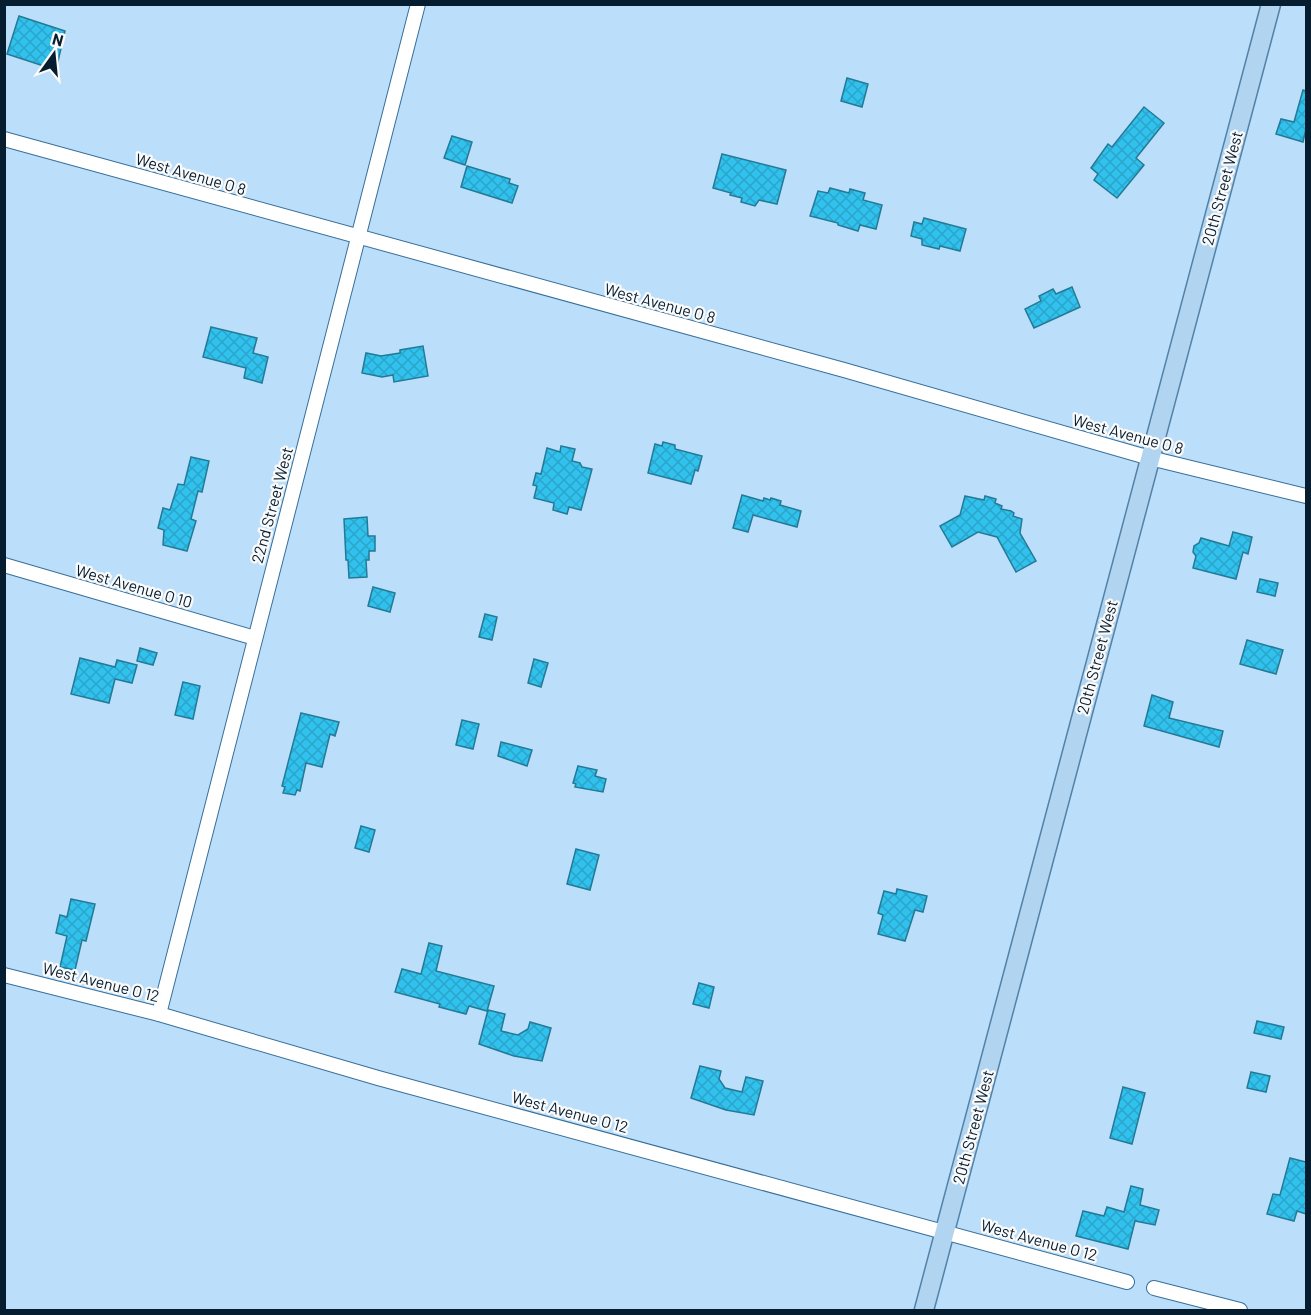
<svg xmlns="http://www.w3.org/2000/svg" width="1311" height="1315" viewBox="0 0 1311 1315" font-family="Barlow,sans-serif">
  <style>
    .building { fill: url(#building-cross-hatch); stroke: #237a96; stroke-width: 1.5 }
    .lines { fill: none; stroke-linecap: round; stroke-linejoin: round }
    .minor-casing { stroke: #376f99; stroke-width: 16 }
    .major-casing { stroke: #5382a7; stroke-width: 21 }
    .minor { stroke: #fff; stroke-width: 14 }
    .major { stroke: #b1d4f1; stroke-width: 18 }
    .labels { text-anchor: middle; stroke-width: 4.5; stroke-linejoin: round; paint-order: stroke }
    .street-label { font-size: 16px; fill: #061d2f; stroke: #fafafa }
  </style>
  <defs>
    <pattern id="building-cross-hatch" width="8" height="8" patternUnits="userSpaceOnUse" patternTransform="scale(1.5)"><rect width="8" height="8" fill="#31c1ed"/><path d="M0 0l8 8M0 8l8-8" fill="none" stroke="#2aa5cc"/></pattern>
  </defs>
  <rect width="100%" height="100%" fill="#bbdefa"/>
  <g class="building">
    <polygon points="19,16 65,31 56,70 7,54"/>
    <polygon points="847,78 868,84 862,107 841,101"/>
    <polygon points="1303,90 1306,91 1306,129 1303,142 1276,134 1281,119 1294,122"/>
    <polygon points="1144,107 1164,123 1136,158 1144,165 1117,198 1094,180 1098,174 1091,168 1108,144 1112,147"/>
    <polygon points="452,136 472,142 465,165 444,158"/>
    <polygon points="722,154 786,170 777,204 759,200 755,206 741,202 742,198 730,195 731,193 713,188"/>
    <polygon points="467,166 510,179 509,183 518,186 512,203 461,187"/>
    <polygon points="830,188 849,193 850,189 865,193 863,200 882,205 876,229 860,225 858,231 838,225 838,223 810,216 818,191 828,193"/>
    <polygon points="924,218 966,229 960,251 940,246 939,249 922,245 922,239 911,236 914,222 922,224"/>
    <polygon points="1072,287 1080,307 1034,328 1025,309 1041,301 1039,296 1053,289 1056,294"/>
    <polygon points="211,327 257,338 253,353 268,357 262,383 244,378 246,368 203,357"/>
    <polygon points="423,346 428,376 394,382 393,375 382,377 362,373 366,353 381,356 400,353 400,350"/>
    <polygon points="663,442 675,445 675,449 702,456 698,471 695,470 691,484 648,473 655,444 662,446"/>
    <polygon points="561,446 575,449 572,461 580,463 582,467 592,469 581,510 569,507 567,514 553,510 554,503 534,498 537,486 533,485 536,473 541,474 547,448 560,452"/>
    <polygon points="191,457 209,461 202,492 198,491 191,519 196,521 187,551 163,545 164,530 158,528 163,508 170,510 178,484 184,485"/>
    <polygon points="742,495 763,501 764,498 770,500 771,498 781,501 780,505 801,511 797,527 753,515 748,532 733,528"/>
    <polygon points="965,496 984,500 985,496 996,499 995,503 1002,506 1001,509 1011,511 1014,513 1013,516 1022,519 1020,533 1036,561 1016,572 997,537 978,532 952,547 940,526 960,515"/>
    <polygon points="367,517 368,536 375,536 375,551 369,551 369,560 366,560 367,577 349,578 348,560 346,560 344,519"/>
    <polygon points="1233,532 1252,537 1248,554 1243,552 1236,579 1193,568 1196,556 1193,552 1194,546 1199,543 1201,538 1229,546"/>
    <polygon points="1260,579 1278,583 1275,596 1257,592"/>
    <polygon points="373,587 395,593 390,612 368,606"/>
    <polygon points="485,614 497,617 492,640 479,637"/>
    <polygon points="1247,640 1283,650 1276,674 1240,664"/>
    <polygon points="140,648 157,653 153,665 137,661"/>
    <polygon points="80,658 115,667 117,660 137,665 132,683 115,679 109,703 71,694"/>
    <polygon points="534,659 548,663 541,687 528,683"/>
    <polygon points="183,682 200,686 193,719 175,715"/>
    <polygon points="1152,695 1173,702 1169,718 1223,731 1219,747 1144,726"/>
    <polygon points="301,713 339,722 335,736 330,734 322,767 306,763 300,791 297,790 295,795 283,793 285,787 282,786"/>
    <polygon points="462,720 479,724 473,749 456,745"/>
    <polygon points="501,742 532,750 527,766 498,756"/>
    <polygon points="578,766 597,770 595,776 606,779 603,792 575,787 576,784 573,783"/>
    <polygon points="361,826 375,830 369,852 355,848"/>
    <polygon points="576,849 599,855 590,890 567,884"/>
    <polygon points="897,889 927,896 923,912 915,910 905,941 878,934 883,915 878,913 884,891 896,894"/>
    <polygon points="71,899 95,904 86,941 82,940 75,970 60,967 67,936 56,933 60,915 67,917"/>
    <polygon points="429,943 442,946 436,971 494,986 487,1011 469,1006 466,1014 439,1007 440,1004 395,992 402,969 421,974"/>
    <polygon points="699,983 714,987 709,1008 693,1004"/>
    <polygon points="488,1010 505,1014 501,1031 518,1035 528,1029 530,1022 551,1028 542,1061 514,1056 479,1044"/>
    <polygon points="1257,1021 1284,1027 1281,1039 1254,1033"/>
    <polygon points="700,1066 721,1071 719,1079 725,1088 742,1092 746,1077 763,1081 754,1115 726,1110 691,1098"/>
    <polygon points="1251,1072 1270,1076 1266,1092 1247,1088"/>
    <polygon points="1123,1087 1145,1093 1132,1144 1110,1138"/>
    <polygon points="1290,1158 1306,1162 1306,1214 1297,1211 1294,1221 1267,1214 1273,1194 1280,1195"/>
    <polygon points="1131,1186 1143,1189 1140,1205 1159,1210 1155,1225 1135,1221 1128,1249 1076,1236 1083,1211 1104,1216 1107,1207 1124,1212"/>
  </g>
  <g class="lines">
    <defs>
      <g id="minor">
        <polyline points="4,139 844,370 1150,458 1306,496"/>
        <polyline points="4,565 255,638"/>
        <polyline points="4,975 159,1014 378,1078 1127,1282"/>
        <polyline points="159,1014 418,4"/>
        <polyline points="1154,1288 1240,1310"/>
      </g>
      <polyline id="major" points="924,1310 1271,4"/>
    </defs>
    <use href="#minor" class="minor-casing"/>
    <use href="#major" class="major-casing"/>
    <use href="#minor" class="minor"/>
    <use href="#major" class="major"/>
  </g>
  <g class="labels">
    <g class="street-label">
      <text transform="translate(191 174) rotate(16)" y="6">West Avenue O 8</text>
      <text transform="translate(1222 188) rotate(-75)" y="6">20th Street West</text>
      <text transform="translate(660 303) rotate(15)" y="6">West Avenue O 8</text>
      <text transform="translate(1128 434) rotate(15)" y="6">West Avenue O 8</text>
      <text transform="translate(272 505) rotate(-75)" y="6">22nd Street West</text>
      <text transform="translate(134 586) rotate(16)" y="6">West Avenue O 10</text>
      <text transform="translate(1097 657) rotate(-75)" y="6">20th Street West</text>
      <text transform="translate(101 982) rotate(14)" y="6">West Avenue O 12</text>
      <text transform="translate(570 1112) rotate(15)" y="6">West Avenue O 12</text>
      <text transform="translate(973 1127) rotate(-75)" y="6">20th Street West</text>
      <text transform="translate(1039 1240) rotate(15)" y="6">West Avenue O 12</text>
    </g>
  </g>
  <rect width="1311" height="1315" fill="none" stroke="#061d2f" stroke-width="12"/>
  <g transform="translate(54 54) rotate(15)" stroke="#fafafa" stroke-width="4.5" paint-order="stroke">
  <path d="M0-4.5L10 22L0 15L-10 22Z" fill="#061d2f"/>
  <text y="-9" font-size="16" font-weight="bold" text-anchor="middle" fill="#061d2f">N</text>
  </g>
</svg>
